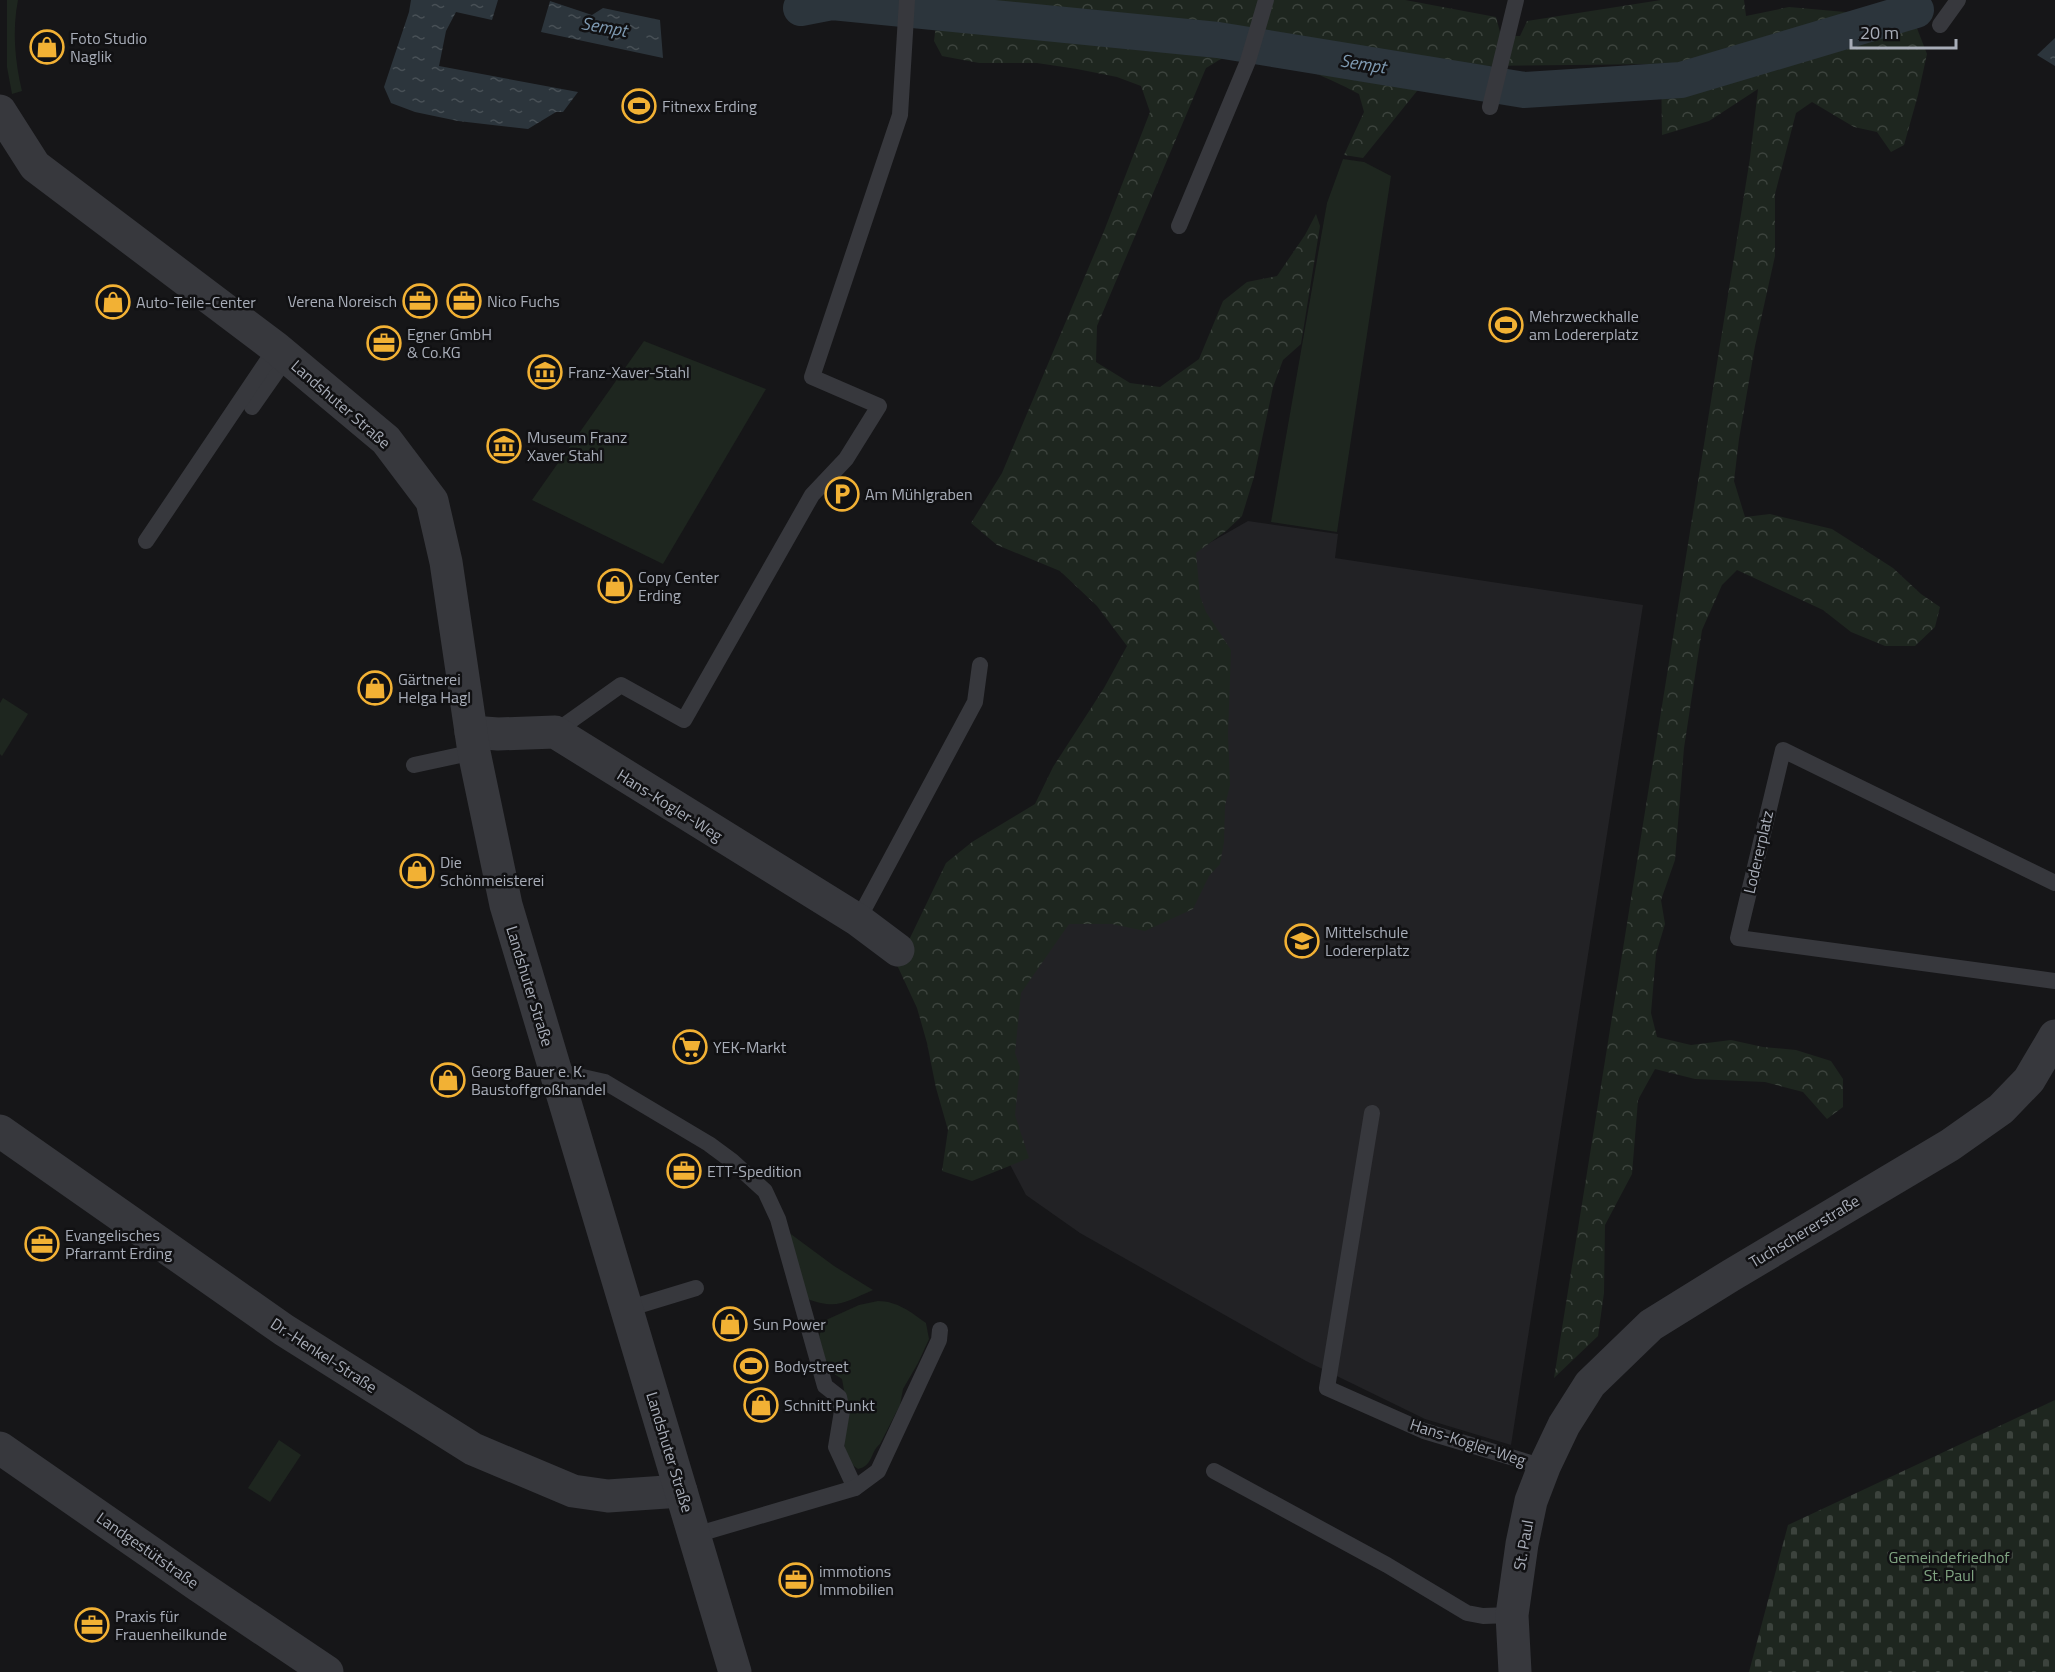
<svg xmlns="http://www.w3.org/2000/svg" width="2055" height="1672" viewBox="0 0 2055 1672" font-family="'Titillium Web',sans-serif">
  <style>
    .built { fill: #222225 }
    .green { fill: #1e261f }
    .forest { fill: url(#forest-crowns) }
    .cemetery { fill: url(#cemetery-stones) }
    .water { fill: url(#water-ripples) }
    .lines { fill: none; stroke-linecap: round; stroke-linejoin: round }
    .canal { stroke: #2c353c; stroke-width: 36 }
    .service { stroke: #37383d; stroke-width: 16 }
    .minor { stroke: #37383d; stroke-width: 33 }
    .tertiary { stroke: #37383d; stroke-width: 33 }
    .labels { text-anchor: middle; stroke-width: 5; stroke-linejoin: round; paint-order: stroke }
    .poi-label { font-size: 16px; fill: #a8adb8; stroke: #111113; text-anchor: start }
    .street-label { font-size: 16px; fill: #a8adb8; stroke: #111113 }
    .park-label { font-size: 16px; fill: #7fa381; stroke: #111113 }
    .water-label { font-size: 18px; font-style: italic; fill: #7f9bb3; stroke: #111113 }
  </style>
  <defs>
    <pattern id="forest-crowns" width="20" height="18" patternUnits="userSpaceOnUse" patternTransform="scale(1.5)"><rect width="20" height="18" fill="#1e261f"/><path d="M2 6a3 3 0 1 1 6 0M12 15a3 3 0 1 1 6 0" fill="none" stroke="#3c433d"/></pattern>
    <pattern id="cemetery-stones" width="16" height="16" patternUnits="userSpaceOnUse" patternTransform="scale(1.5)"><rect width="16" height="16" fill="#1e261f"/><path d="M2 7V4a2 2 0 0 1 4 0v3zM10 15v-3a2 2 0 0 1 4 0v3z" fill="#3c433d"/></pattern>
    <pattern id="water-ripples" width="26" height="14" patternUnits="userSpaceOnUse" patternTransform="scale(1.5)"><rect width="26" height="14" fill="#2c353c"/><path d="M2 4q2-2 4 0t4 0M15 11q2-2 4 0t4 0" fill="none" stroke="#485056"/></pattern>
  </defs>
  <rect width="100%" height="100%" fill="#161618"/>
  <polygon class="built" points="1248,521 1338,534 1335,558 1643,605 1511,1445 1425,1419 1306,1361 1080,1233 1026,1195 987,1121 999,990 1190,554"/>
  <g class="green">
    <path d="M 7,0 L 18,0 C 12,30 15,62 22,91 L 12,94 L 7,67 Z"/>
    <polygon points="1343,159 1364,162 1391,176 1337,532 1271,522 1327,203"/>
    <polygon points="644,341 766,389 663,564 532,500"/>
    <polygon points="3,698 28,714 2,756 0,754 0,703"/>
    <path d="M 788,1232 L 834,1266 L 873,1290 C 845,1302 838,1310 807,1299 Z"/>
    <path d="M 878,1301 C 897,1301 911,1312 926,1323 L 929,1339 L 918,1363 L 903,1389 L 900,1405 L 880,1444 C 870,1452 873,1466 858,1469 C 837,1456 845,1426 850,1406 L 846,1401 L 842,1379 L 828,1370 L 819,1336 L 826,1320 L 859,1305 Z"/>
    <polygon points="279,1440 301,1455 270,1502 248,1488"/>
  </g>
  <path class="forest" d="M 939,0 L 1405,0 L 1496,17 L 1501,36 L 1520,36 L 1527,21 L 1661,0 L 1744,0 L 1746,16 L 1789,7 L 1913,18 L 1927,54 L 1918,95 L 1904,145 L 1891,152 L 1877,132 L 1854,127 L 1812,102 L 1796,113 L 1775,194 L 1775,256 L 1755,346 L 1739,439 L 1734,481 L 1745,517 L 1770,514 L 1832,529 L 1893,568 L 1921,594 L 1940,607 L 1935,627 L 1915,646 L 1885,646 L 1851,632 L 1823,610 L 1737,570 L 1722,585 L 1702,630 L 1684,748 L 1675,860 L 1661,900 L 1665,924 L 1656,954 L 1651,1013 L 1657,1037 L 1691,1045 L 1731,1040 L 1763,1047 L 1796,1050 L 1831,1061 L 1843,1079 L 1843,1107 L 1827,1119 L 1803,1092 L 1765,1082 L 1695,1079 L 1655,1069 L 1638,1100 L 1632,1174 L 1605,1225 L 1604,1293 L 1598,1336 L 1554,1378 L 1750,158 L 1758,89 L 1709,121 L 1662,135 L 1661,64 L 1478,66 L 1442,60 L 1363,158 L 1344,155 L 1364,112 L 1359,94 C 1329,78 1261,46 1226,57 C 1219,59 1212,65 1206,68 L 1097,326 L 1096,362 L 1130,383 L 1160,387 L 1199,359 L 1223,301 L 1247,282 L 1277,276 L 1305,235 L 1316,214 L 1320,226 L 1301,344 L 1283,360 L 1273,387 L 1254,477 L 1242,516 L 1226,531 L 1196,553 L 1200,596 L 1206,612 L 1231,650 L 1228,734 L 1230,785 L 1225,806 L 1224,842 L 1220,864 L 1209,876 L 1193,909 L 1145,931 L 1112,924 L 1069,924 L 1021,993 L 1015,1053 L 1020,1067 L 1015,1115 L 1029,1158 L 972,1181 L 942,1171 L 948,1130 L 936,1088 L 927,1043 L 917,1008 L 897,965 L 946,863 L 972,842 L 1035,804 L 1053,767 L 1104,688 L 1127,646 L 1097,606 L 1060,571 L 997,545 L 971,523 L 1002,473 L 1104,231 L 1150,112 L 1141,86 L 1117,77 L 1077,69 L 1037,63 L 979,63 L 942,56 L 934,41 Z"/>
  <polygon class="cemetery" points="2055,1400 2055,1672 1749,1672 1788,1525"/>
  <g class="water">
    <polygon points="411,0 498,0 492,20 456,12 446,31 439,66 578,92 563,112 556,112 528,129 458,121 415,112 391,103 384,87 409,12"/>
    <polygon points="550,1 592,15 603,8 660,20 663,58 541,32"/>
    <polygon points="2055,38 2055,66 2037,55"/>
  </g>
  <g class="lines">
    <polyline class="canal" points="801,8 832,2 1218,40 1524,90 1681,80 1916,10"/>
    <g class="service">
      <polyline points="1940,25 1958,0"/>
      <polyline points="1490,107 1516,0"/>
      <polyline points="1179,226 1248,61 1266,0"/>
      <polyline points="252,407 287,357"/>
      <polyline points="146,541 276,348"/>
      <polyline points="555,732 621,685 684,720 812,495 846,459 879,406 812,377 900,115 907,0"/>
      <polyline points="414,765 474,752"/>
      <polyline points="2055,883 1783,750 1738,938 2055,981"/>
      <polyline points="858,920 975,702 980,665"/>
      <polyline points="556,1071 605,1082 709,1144 732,1161 765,1191 778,1219 825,1386 839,1397 842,1411 836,1447 855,1488"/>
      <polyline points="1372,1113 1327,1388 1424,1431 1544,1467"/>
      <polyline points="627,1309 696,1288"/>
      <polyline points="1214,1471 1387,1565 1467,1613 1483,1616 1512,1615"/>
      <polyline points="695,1535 855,1488 878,1471 939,1340 940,1330"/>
    </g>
    <g class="minor">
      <polyline points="471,732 498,734 555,732 858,920 898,950"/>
      <polyline points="0,1131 284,1330 473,1449 573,1491 608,1496 681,1491"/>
      <polyline points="0,1448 199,1586 327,1672"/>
      <polyline points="1515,1672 1512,1615 1522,1544 1531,1501 1544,1467 1564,1425 1590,1384 1651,1325 1730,1276 1950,1145 2001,1109 2029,1080 2055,1036"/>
    </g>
    <polyline class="tertiary" points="0,111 35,166 276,348 386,440 432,501 446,562 474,752 506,905 735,1672"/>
  </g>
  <defs>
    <symbol id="shop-ring" viewBox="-11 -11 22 22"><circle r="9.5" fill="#111113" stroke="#f2b134" stroke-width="1.5"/><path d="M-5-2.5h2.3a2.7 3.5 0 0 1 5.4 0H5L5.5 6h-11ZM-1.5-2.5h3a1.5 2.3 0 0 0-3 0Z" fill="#f2b134"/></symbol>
    <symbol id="stadium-ring" viewBox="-11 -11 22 22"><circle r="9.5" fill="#111113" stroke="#f2b134" stroke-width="1.5"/><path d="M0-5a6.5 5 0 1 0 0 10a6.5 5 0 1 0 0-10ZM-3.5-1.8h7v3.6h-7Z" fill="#f2b134"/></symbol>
    <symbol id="office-ring" viewBox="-11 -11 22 22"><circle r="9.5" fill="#111113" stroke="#f2b134" stroke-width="1.5"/><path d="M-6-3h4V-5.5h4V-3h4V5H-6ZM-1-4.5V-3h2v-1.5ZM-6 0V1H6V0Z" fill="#f2b134"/></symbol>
    <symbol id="museum-ring" viewBox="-11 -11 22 22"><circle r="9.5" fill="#111113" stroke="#f2b134" stroke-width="1.5"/><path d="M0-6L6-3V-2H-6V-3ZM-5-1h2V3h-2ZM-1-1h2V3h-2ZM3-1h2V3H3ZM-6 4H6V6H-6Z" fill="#f2b134"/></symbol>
    <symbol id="parking-ring" viewBox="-11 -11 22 22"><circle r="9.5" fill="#111113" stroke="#f2b134" stroke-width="1.5"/><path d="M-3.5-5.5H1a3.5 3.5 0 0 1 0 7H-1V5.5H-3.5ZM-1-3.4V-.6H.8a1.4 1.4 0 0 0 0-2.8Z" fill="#f2b134"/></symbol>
    <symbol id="school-ring" viewBox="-11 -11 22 22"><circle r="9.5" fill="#111113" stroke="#f2b134" stroke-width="1.5"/><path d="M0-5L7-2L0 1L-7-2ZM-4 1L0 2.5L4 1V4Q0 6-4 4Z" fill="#f2b134"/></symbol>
    <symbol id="supermarket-ring" viewBox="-11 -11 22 22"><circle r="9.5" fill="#111113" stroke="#f2b134" stroke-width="1.5"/><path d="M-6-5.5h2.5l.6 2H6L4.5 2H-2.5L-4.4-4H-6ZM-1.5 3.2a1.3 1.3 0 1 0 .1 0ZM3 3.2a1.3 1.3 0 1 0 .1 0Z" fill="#f2b134"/></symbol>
  </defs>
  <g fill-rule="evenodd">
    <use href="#shop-ring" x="28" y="28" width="38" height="38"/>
    <use href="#stadium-ring" x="620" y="87" width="38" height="38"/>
    <use href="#office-ring" x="401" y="282" width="38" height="38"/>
    <use href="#office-ring" x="445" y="282" width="38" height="38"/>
    <use href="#shop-ring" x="94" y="283" width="38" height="38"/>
    <use href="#stadium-ring" x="1487" y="306" width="38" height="38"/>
    <use href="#office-ring" x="365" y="324" width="38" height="38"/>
    <use href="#museum-ring" x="526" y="353" width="38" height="38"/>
    <use href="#museum-ring" x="485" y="427" width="38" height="38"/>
    <use href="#parking-ring" x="823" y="475" width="38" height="38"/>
    <use href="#shop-ring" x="596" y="567" width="38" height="38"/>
    <use href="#shop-ring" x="356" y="669" width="38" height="38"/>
    <use href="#shop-ring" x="398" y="852" width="38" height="38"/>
    <use href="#school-ring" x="1283" y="922" width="38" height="38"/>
    <use href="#supermarket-ring" x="671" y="1028" width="38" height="38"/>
    <use href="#shop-ring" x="429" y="1061" width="38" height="38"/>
    <use href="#office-ring" x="665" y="1152" width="38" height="38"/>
    <use href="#office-ring" x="23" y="1225" width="38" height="38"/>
    <use href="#shop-ring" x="711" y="1305" width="38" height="38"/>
    <use href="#stadium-ring" x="732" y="1347" width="38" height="38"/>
    <use href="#shop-ring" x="742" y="1386" width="38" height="38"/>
    <use href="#office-ring" x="777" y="1561" width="38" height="38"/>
    <use href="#office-ring" x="73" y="1606" width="38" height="38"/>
  </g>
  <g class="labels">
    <g class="poi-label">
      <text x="70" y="44">Foto Studio<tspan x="70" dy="18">Naglik</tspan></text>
      <text x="662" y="112">Fitnexx Erding</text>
      <text x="397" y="307" text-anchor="end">Verena Noreisch</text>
      <text x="487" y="307">Nico Fuchs</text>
      <text x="136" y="308">Auto-Teile-Center</text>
      <text x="1529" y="322">Mehrzweckhalle<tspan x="1529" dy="18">am Lodererplatz</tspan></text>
      <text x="407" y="340">Egner GmbH<tspan x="407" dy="18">&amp; Co.KG</tspan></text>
      <text x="568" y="378">Franz-Xaver-Stahl</text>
      <text x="527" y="443">Museum Franz<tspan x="527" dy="18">Xaver Stahl</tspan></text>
      <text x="865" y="500">Am Mühlgraben</text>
      <text x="638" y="583">Copy Center<tspan x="638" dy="18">Erding</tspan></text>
      <text x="398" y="685">Gärtnerei<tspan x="398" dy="18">Helga Hagl</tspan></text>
      <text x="440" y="868">Die<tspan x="440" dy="18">Schönmeisterei</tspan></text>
      <text x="1325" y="938">Mittelschule<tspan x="1325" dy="18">Lodererplatz</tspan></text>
      <text x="713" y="1053">YEK-Markt</text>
      <text x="471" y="1077">Georg Bauer e. K.<tspan x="471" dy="18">Baustoffgroßhandel</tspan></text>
      <text x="707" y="1177">ETT-Spedition</text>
      <text x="65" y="1241">Evangelisches<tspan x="65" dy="18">Pfarramt Erding</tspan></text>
      <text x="753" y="1330">Sun Power</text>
      <text x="774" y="1372">Bodystreet</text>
      <text x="784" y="1411">Schnitt Punkt</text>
      <text x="819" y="1577">immotions<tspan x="819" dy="18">Immobilien</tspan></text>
      <text x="115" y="1622">Praxis für<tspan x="115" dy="18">Frauenheilkunde</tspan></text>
    </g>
    <g class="street-label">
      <text transform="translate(341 404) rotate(41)" y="6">Landshuter Straße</text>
      <text transform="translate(670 805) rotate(32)" y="6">Hans-Kogler-Weg</text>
      <text transform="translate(1758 852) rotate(-77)" y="6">Lodererplatz</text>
      <text transform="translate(530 986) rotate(73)" y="6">Landshuter Straße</text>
      <text transform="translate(1804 1231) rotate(-31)" y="6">Tuchschererstraße</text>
      <text transform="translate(324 1355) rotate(33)" y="6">Dr.-Henkel-Straße</text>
      <text transform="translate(1468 1442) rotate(18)" y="6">Hans-Kogler-Weg</text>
      <text transform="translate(670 1452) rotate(73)" y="6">Landshuter Straße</text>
      <text transform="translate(1523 1545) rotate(-80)" y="6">St. Paul</text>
      <text transform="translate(148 1550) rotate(35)" y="6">Landgestütstraße</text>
    </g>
    <g class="park-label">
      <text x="1949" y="1563">Gemeindefriedhof<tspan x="1949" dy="18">St. Paul</tspan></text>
    </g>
    <g class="water-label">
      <text transform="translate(604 27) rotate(10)" y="6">Sempt</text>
      <text transform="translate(1363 64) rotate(9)" y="6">Sempt</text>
    </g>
  </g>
  <path d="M1851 39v9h105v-9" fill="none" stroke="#a8adb8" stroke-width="3"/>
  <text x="1860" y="39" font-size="18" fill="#a8adb8" stroke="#111113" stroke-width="4.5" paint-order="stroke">20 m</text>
</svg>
